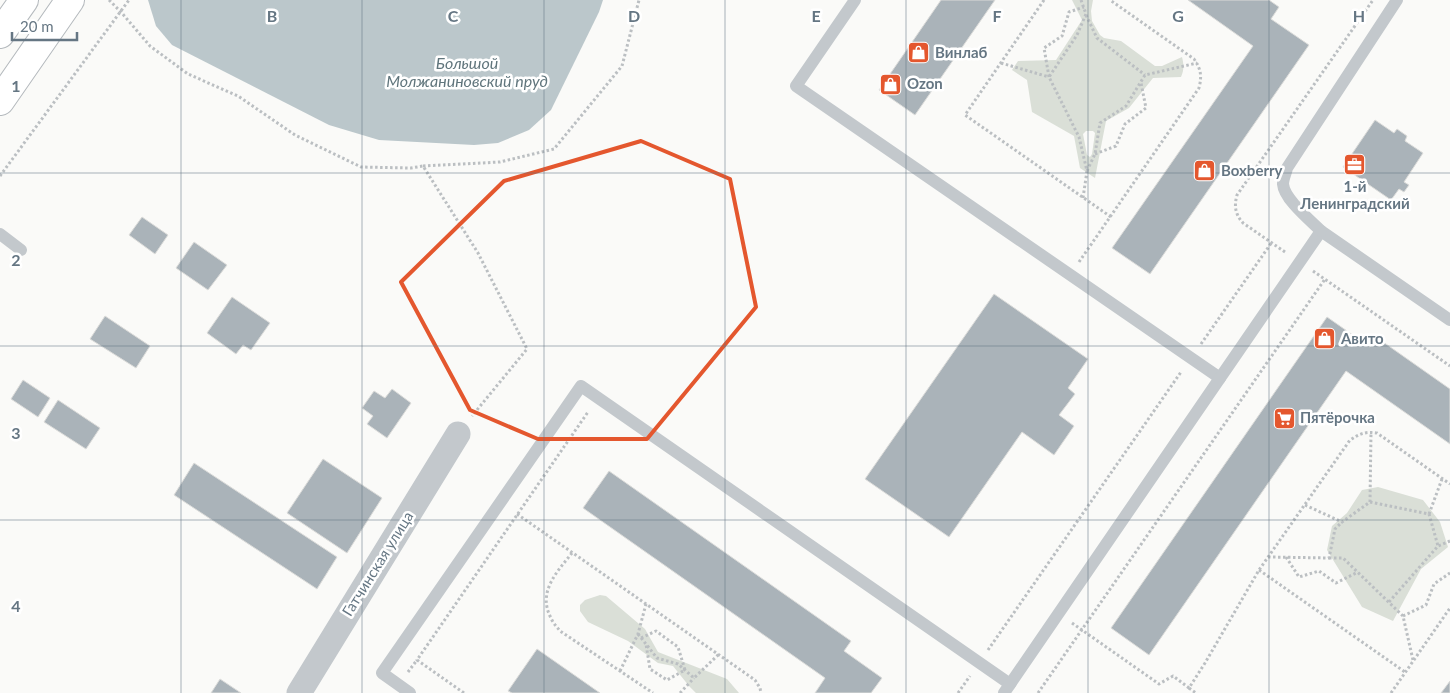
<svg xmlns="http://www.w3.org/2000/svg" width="1450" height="693" viewBox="0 0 1450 693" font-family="Lato,sans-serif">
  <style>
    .green { fill: #dadfd7; fill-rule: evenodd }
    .water { fill: #bbc7cb }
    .building { fill: #aab3b9; stroke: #dcdcda }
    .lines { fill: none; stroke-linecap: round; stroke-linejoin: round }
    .highway-casing { stroke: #b4b9bd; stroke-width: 30 }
    .path { stroke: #bbbfc2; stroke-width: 3; stroke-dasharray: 2.5 2.5; stroke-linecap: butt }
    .lane { stroke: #c3c8cc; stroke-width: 12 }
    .street { stroke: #c3c8cc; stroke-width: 25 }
    .highway { stroke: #fff; stroke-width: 28 }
    .marked { fill: none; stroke: #e4572e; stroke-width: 4; stroke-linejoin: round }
    .grid { fill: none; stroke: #657683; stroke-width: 1; stroke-opacity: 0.55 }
    .labels { text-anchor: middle; stroke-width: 5; stroke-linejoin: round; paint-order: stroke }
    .poi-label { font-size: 15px; font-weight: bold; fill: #657683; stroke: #fff; text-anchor: start }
    .street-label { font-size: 15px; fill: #657683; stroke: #fff }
    .water-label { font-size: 16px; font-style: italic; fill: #60757c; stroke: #fff }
    .grid-label { font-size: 16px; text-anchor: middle; font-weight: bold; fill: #657683; stroke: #fff; stroke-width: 5; stroke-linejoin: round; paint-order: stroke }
  </style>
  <rect width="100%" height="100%" fill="#fafaf8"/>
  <g class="green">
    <path d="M 1072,0 L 1093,0 L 1091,11 L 1092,21 L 1100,35 L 1104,38 L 1121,41 L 1155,66 L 1162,66 L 1182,57 C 1184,65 1184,70 1181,77 L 1153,78 L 1129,108 L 1106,121 L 1095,178 L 1080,168 L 1074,136 L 1032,112 L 1027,80 L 1012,70 L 1018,61 L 1056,60 L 1082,20 ZM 1086,131 L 1093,131 L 1095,133 L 1092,154 L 1090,157 L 1087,155 L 1083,134 Z"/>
    <polygon points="1378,487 1423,500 1440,522 1448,547 1421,569 1393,621 1362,607 1327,550 1332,526 1347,513 1362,490"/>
    <polygon points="600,595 606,596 645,629 658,652 727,679 739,693 696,693 689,686 673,666 658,663 628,641 588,622 580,611 580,605 585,600"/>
  </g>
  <polygon class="water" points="148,0 603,0 599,12 551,110 529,130 498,143 474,145 379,140 329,125 172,45 156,26"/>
  <g class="building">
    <polygon points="941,0 995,0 915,115 879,90"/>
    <polygon points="1188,0 1269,0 1279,7 1271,19 1309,45 1150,274 1112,248 1253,46"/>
    <polygon points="1375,120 1394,133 1397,129 1407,136 1405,141 1423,153 1404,182 1409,185 1404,192 1399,189 1391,200 1343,167"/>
    <polygon points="142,217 168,235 155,254 129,235"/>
    <polygon points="194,242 227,265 208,290 176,268"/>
    <polygon points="994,294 1088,359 1068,388 1075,394 1059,415 1074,426 1054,455 1022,432 949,537 865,479"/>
    <polygon points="232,297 270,323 251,350 243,345 236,354 207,333"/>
    <polygon points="105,316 150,346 136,368 90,339"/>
    <polygon points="1327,317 1370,347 1376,337 1450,389 1450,444 1346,371 1149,655 1111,628"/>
    <polygon points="23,380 50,398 38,417 11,399"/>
    <polygon points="392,389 411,403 387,438 367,424 373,416 362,408 374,391 385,398"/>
    <polygon points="58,400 100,428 86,449 44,422"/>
    <polygon points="323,459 382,498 347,553 287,513"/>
    <polygon points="194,463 337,557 317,589 174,495"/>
    <polygon points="609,471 851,641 844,651 882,678 871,693 815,693 825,678 583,508"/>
    <polygon points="537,649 600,693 512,693 508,691"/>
    <polygon points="220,679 241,693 211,693"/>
    <polygon points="1450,681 1450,693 1441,693"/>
  </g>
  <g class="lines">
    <defs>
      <g id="highway">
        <polyline points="0,34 24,0"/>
        <polyline points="0,101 70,0"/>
      </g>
    </defs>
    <use href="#highway" class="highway-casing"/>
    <g class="path">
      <polyline points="109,0 121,12 150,46 188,74 238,96 295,135 361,167 411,168 423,166 478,253 527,349 472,416"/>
      <polyline points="1044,0 965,115 1111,217"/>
      <polyline points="1081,0 1086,14 1077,35 1049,77 1079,137 1087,171 1083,198"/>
      <polyline points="1086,15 1097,38 1145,75"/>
      <polyline points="1001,63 1049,77 1044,48 1062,36 1069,12 1084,7"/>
      <polyline points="1095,154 1116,146 1125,124 1146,108 1141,83"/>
      <polyline points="423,166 500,162 554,149 622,66 639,0"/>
      <polyline points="1087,171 1095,154 1100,123 1126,106 1145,75 1197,63"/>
      <polyline points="0,176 129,0"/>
      <path d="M 1285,252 L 1243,223 C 1235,214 1234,206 1237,195 L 1373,0"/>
      <path d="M 1079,262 L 1199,88 C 1202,76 1201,69 1194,59 L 1110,0"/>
      <polyline points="1313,271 1450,366"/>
      <polyline points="1201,344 1272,242"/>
      <polyline points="1370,502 1429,514 1438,546"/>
      <polyline points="1305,505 1342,522 1370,502 1371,432"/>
      <polyline points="517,514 755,680 760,688 761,693"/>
      <polyline points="1429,514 1442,479"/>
      <path d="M 572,553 C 557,572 537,592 551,618 C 553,623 557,627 560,631 L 653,693"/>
      <polyline points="1268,557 1329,558 1335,529 1342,522"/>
      <polyline points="1286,557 1299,577 1319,571 1336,583 1358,572"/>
      <polyline points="1329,558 1343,558 1403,616 1413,660"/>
      <polyline points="1259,570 1405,672"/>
      <polyline points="1389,602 1438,546 1450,541"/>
      <polyline points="1403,616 1426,605 1434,584 1450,573"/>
      <path d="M 1072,623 L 1159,684 L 1173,676 L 1189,688 L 1205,663 L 1259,570 L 1350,440 C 1359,434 1366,431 1377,433 L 1450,484"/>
      <polyline points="638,634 657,658 678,664 694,678 719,654"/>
      <polyline points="641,638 656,631 678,647 685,670 667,680 650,669 646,644"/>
      <polyline points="988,650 1181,372"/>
      <polyline points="620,671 638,634 646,604"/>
      <polyline points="408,672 417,660"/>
      <polyline points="1189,688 1196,693"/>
      <polyline points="464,693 417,660 588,412"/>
      <polyline points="680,693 694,678"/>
      <polyline points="958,693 970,676"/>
      <polyline points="1038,693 1325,279"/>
      <polyline points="1391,693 1450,608"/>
    </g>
    <g class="lane">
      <polyline points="855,0 796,86 1220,378 1321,231 1450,320"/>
      <path d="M 1321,231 C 1310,220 1284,199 1283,184 C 1283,179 1286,173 1287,168 L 1397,0"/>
      <polyline points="0,234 21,250"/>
      <polyline points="410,693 382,673 581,386 1010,684"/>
      <polyline points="1004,693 1220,378"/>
    </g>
    <polyline class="street" points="299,693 458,434"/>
    <use href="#highway" class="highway"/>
  </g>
  <path class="marked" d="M 641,141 L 730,179 L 756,307 L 647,439 L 538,439 L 470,410 L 401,282 L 504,181 Z"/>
  <path class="grid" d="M 181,0 L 181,693M 362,0 L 362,693M 544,0 L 544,693M 725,0 L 725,693M 906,0 L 906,693M 1088,0 L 1088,693M 1269,0 L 1269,693M 0,173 L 1450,173M 0,346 L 1450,346M 0,520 L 1450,520"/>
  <defs>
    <symbol id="shop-square" viewBox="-11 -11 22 22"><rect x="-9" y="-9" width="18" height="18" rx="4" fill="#e4572e" stroke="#fff"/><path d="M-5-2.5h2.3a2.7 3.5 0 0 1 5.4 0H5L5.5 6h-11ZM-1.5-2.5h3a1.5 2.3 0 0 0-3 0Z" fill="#fff"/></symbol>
    <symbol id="office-square" viewBox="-11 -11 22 22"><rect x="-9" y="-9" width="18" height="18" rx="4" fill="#e4572e" stroke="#fff"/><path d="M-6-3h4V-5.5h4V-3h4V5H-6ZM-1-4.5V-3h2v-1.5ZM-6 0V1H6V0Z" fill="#fff"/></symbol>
    <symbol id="supermarket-square" viewBox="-11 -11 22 22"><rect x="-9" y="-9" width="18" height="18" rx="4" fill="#e4572e" stroke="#fff"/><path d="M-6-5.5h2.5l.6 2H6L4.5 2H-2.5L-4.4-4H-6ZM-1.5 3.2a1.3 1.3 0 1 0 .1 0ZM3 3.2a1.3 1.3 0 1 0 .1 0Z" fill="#fff"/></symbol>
  </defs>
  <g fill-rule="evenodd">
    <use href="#shop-square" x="906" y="40" width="25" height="25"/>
    <use href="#shop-square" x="878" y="72" width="25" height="25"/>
    <use href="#office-square" x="1342" y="152" width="25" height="25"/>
    <use href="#shop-square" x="1192" y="158" width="25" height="25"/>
    <use href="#shop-square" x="1312" y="326" width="25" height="25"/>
    <use href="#supermarket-square" x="1272" y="406" width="25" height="25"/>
  </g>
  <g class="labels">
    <g class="poi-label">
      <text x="935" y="58">Винлаб</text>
      <text x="907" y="89">Ozon</text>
      <text x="1221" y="176">Boxberry</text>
      <text x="1355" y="192" text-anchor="middle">1-й<tspan x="1355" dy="17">Ленинградский</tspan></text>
      <text x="1341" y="344">Авито</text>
      <text x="1300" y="423">Пятёрочка</text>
    </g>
    <g class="street-label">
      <text transform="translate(378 564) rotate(-58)" y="5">Гатчинская улица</text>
    </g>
    <g class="water-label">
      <text x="467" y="69">Большой<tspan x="467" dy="18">Молжаниновский пруд</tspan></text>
    </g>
  </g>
  <g class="grid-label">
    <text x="272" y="22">B</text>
    <text x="453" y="22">C</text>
    <text x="634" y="22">D</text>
    <text x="816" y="22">E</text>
    <text x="997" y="22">F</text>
    <text x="1178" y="22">G</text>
    <text x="1359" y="22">H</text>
    <text x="16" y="92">1</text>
    <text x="16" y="266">2</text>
    <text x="16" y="439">3</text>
    <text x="16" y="612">4</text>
  </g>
  <path d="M12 32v8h65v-8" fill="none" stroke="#657683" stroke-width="2.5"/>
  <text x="20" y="32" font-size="15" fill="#657683" stroke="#ffffff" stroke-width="4" paint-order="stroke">20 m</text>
</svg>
